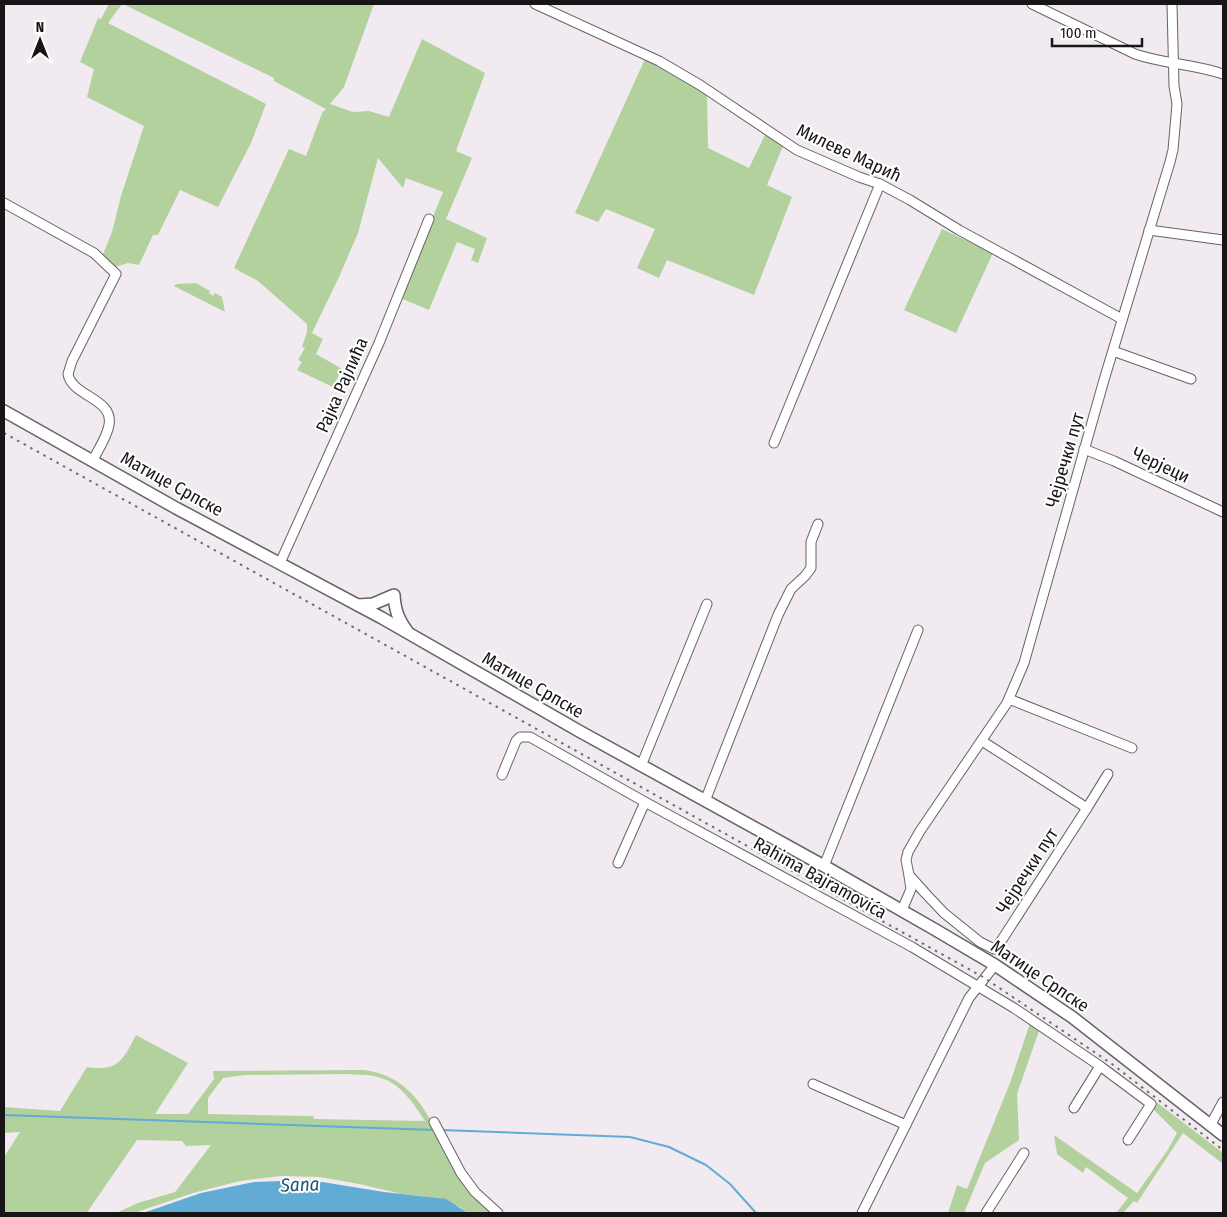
<svg xmlns="http://www.w3.org/2000/svg" width="1227" height="1217" viewBox="0 0 1227 1217" font-family="'Fira Sans Condensed',sans-serif">
  <style>
    .green { fill: #b3d19c; fill-rule: evenodd }
    .water { fill: #62abd4 }
    .lines { fill: none; stroke-linecap: round; stroke-linejoin: round }
    .stream { stroke: #62abd4; stroke-width: 2 }
    .minor-casing { stroke: #676267; stroke-width: 11 }
    .major-casing { stroke: #676267; stroke-width: 14 }
    .minor { stroke: #fff; stroke-width: 9 }
    .major { stroke: #fff; stroke-width: 11 }
    .rail { stroke: #6e6a6e; stroke-width: 2; stroke-dasharray: 2.5 5; stroke-linecap: butt }
    .labels { text-anchor: middle; stroke-width: 4; stroke-linejoin: round; paint-order: stroke }
    .street-label { font-size: 18px; fill: #181517; stroke: #fff }
    .water-label { font-size: 19px; font-style: italic; fill: #1c5572; stroke: #fff }
  </style>
  <rect width="100%" height="100%" fill="#f1ebf1"/>
  <g class="green">
    <polygon points="109,4 122,4 108,23 266,104 251,143 218,207 180,190 158,235 153,235 139,265 128,263 115,267 102,257 112,232 121,196 144,126 87,97 94,69 80,62 98,18 101,19"/>
    <polygon points="123,4 374,4 344,87 330,104 353,112 369,111 389,117 422,39 485,73 456,151 472,158 446,219 487,238 478,263 471,260 475,249 457,242 429,310 400,298 443,192 406,178 403,188 378,158 358,233 339,277 312,333 323,339 316,354 342,369 333,387 297,370 302,362 298,360 305,348 302,347 307,332 307,324 258,281 234,268 289,149 306,156 322,113 326,109 274,81 274,78"/>
    <polygon points="645,59 707,95 708,148 749,168 765,135 783,146 767,185 792,197 754,295 667,260 659,278 637,268 655,229 606,209 598,222 575,213"/>
    <polygon points="942,229 993,253 956,333 904,310"/>
    <polygon points="196,283 210,291 209,293 213,296 215,293 222,297 225,312 174,286 176,284"/>
    <polygon points="985,985 1063,1035 1113,1069 1223,1153 1223,1164 1183,1133 1137,1203 1134,1201 1123,1213 1116,1213 1128,1198 1086,1167 1083,1173 1057,1154 1054,1135 1137,1193 1167,1151 1177,1133 1149,1105 983,989"/>
    <polygon points="1030,1023 1040,1028 1017,1094 1019,1140 985,1163 964,1213 948,1213 957,1185 967,1189 1010,1083"/>
    <path d="M 136,1035 L 188,1063 L 155,1114 L 188,1114 L 214,1079 L 213,1071 L 363,1070 C 392,1073 412,1089 427,1114 C 434,1125 438,1138 445,1149 C 460,1171 478,1192 495,1213 L 468,1213 L 460,1207 L 446,1201 L 422,1196 L 402,1194 L 359,1184 L 320,1177 L 281,1176 L 240,1181 L 193,1193 L 134,1213 L 116,1213 L 138,1203 L 175,1192 L 211,1145 L 186,1146 L 182,1141 L 137,1140 L 88,1211 L 89,1213 L 4,1213 L 4,1157 L 20,1132 L 4,1133 L 4,1107 L 60,1111 L 87,1067 C 118,1072 123,1060 136,1035 ZM 346,1074 C 357,1075 371,1074 381,1078 C 401,1084 414,1104 425,1121 L 314,1119 L 313,1116 L 208,1114 L 208,1098 L 223,1078 L 244,1075 Z"/>
  </g>
  <polygon class="water" points="310,1180 384,1192 446,1199 468,1213 143,1213 201,1193 254,1182"/>
  <g class="lines">
    <g class="stream">
      <polyline points="4,1115 434,1130"/>
      <polyline points="441,1130 630,1137 669,1147 706,1165 730,1184 756,1213"/>
    </g>
    <defs>
      <g id="minor">
        <polyline points="535,4 659,61 700,85 797,150 859,177 880,184 910,200 959,230 1122,319"/>
        <path d="M 1032,4 L 1135,54 C 1164,64 1194,64 1223,74"/>
        <path d="M 4,203 L 94,253 L 116,274 L 72,361 L 68,374 C 72,397 114,398 109,425 C 107,437 98,450 93,460"/>
        <polyline points="1149,230 1223,240"/>
        <polyline points="1113,351 1191,379"/>
        <polyline points="774,443 880,184"/>
        <polyline points="1084,449 1114,461 1223,512"/>
        <polyline points="280,563 379,343 429,219"/>
        <polyline points="1009,699 1132,748"/>
        <polyline points="982,741 1087,808 996,949 994,949 980,942 944,913 926,894 909,875 906,860 908,852 920,831 1007,703 1024,663 1104,380 1170,162 1173,150 1177,104 1174,86 1172,4"/>
        <polyline points="641,766 707,604"/>
        <polyline points="502,775 516,741 520,737 530,737 645,802 912,947 1014,1008 1100,1066 1074,1108"/>
        <polyline points="705,801 778,615 791,589 805,576 811,568 811,542 818,524"/>
        <polyline points="1087,808 1108,774"/>
        <polyline points="618,863 645,802"/>
        <polyline points="824,866 918,630"/>
        <polyline points="902,910 911,889 909,876"/>
        <polyline points="1100,1066 1151,1104 1128,1140"/>
        <polyline points="813,1084 906,1125"/>
        <polyline points="434,1122 461,1173 475,1192 498,1213"/>
        <polyline points="1211,1124 1223,1102"/>
        <polyline points="862,1213 969,998 995,965"/>
        <polyline points="986,1213 1024,1153"/>
      </g>
      <g id="major">
        <polyline points="4,411 176,508 382,618 579,731 824,866 934,929 995,965 1072,1017 1223,1135"/>
        <path d="M 358,605 L 373,604 L 394,595 C 395,610 398,619 407,631"/>
      </g>
    </defs>
    <use href="#minor" class="minor-casing"/>
    <use href="#major" class="major-casing"/>
    <use href="#minor" class="minor"/>
    <use href="#major" class="major"/>
    <polyline class="rail" points="4,433 983,977 1112,1064 1223,1150"/>
  </g>
  <g class="labels">
    <g class="street-label">
      <text transform="translate(849 153) rotate(25)" y="6">Милеве Мaрић</text>
      <text transform="translate(342 385) rotate(-66)" y="6">Рајка Рајлића</text>
      <text transform="translate(1065 460) rotate(-74)" y="6">Чејречки пут</text>
      <text transform="translate(1161 465) rotate(25)" y="6">Черјеци</text>
      <text transform="translate(172 484) rotate(29)" y="6">Матице Српске</text>
      <text transform="translate(533 685) rotate(30)" y="6">Матице Српске</text>
      <text transform="translate(1027 871) rotate(-57)" y="6">Чејречки пут</text>
      <text transform="translate(820 878) rotate(29)" y="6">Rahima Bajramovića</text>
      <text transform="translate(1040 976) rotate(34)" y="6">Матице Српске</text>
    </g>
    <g class="water-label">
      <text transform="translate(300 1184) rotate(-2)" y="7">Sana</text>
    </g>
  </g>
  <rect width="1227" height="1217" fill="none" stroke="#181517" stroke-width="10"/>
  <g transform="translate(40 40)" stroke="#ffffff" stroke-width="4" paint-order="stroke">
  <path d="M0-4L9 19L0 12L-9 19Z" fill="#181517"/>
  <text y="-8" font-size="14" font-weight="bold" text-anchor="middle" fill="#181517">N</text>
  </g>
  <path d="M1052 38v8h90v-8" fill="none" stroke="#181517" stroke-width="2.5"/>
  <text x="1060" y="38" font-size="15" fill="#181517" stroke="#ffffff" stroke-width="4" paint-order="stroke">100 m</text>
</svg>
